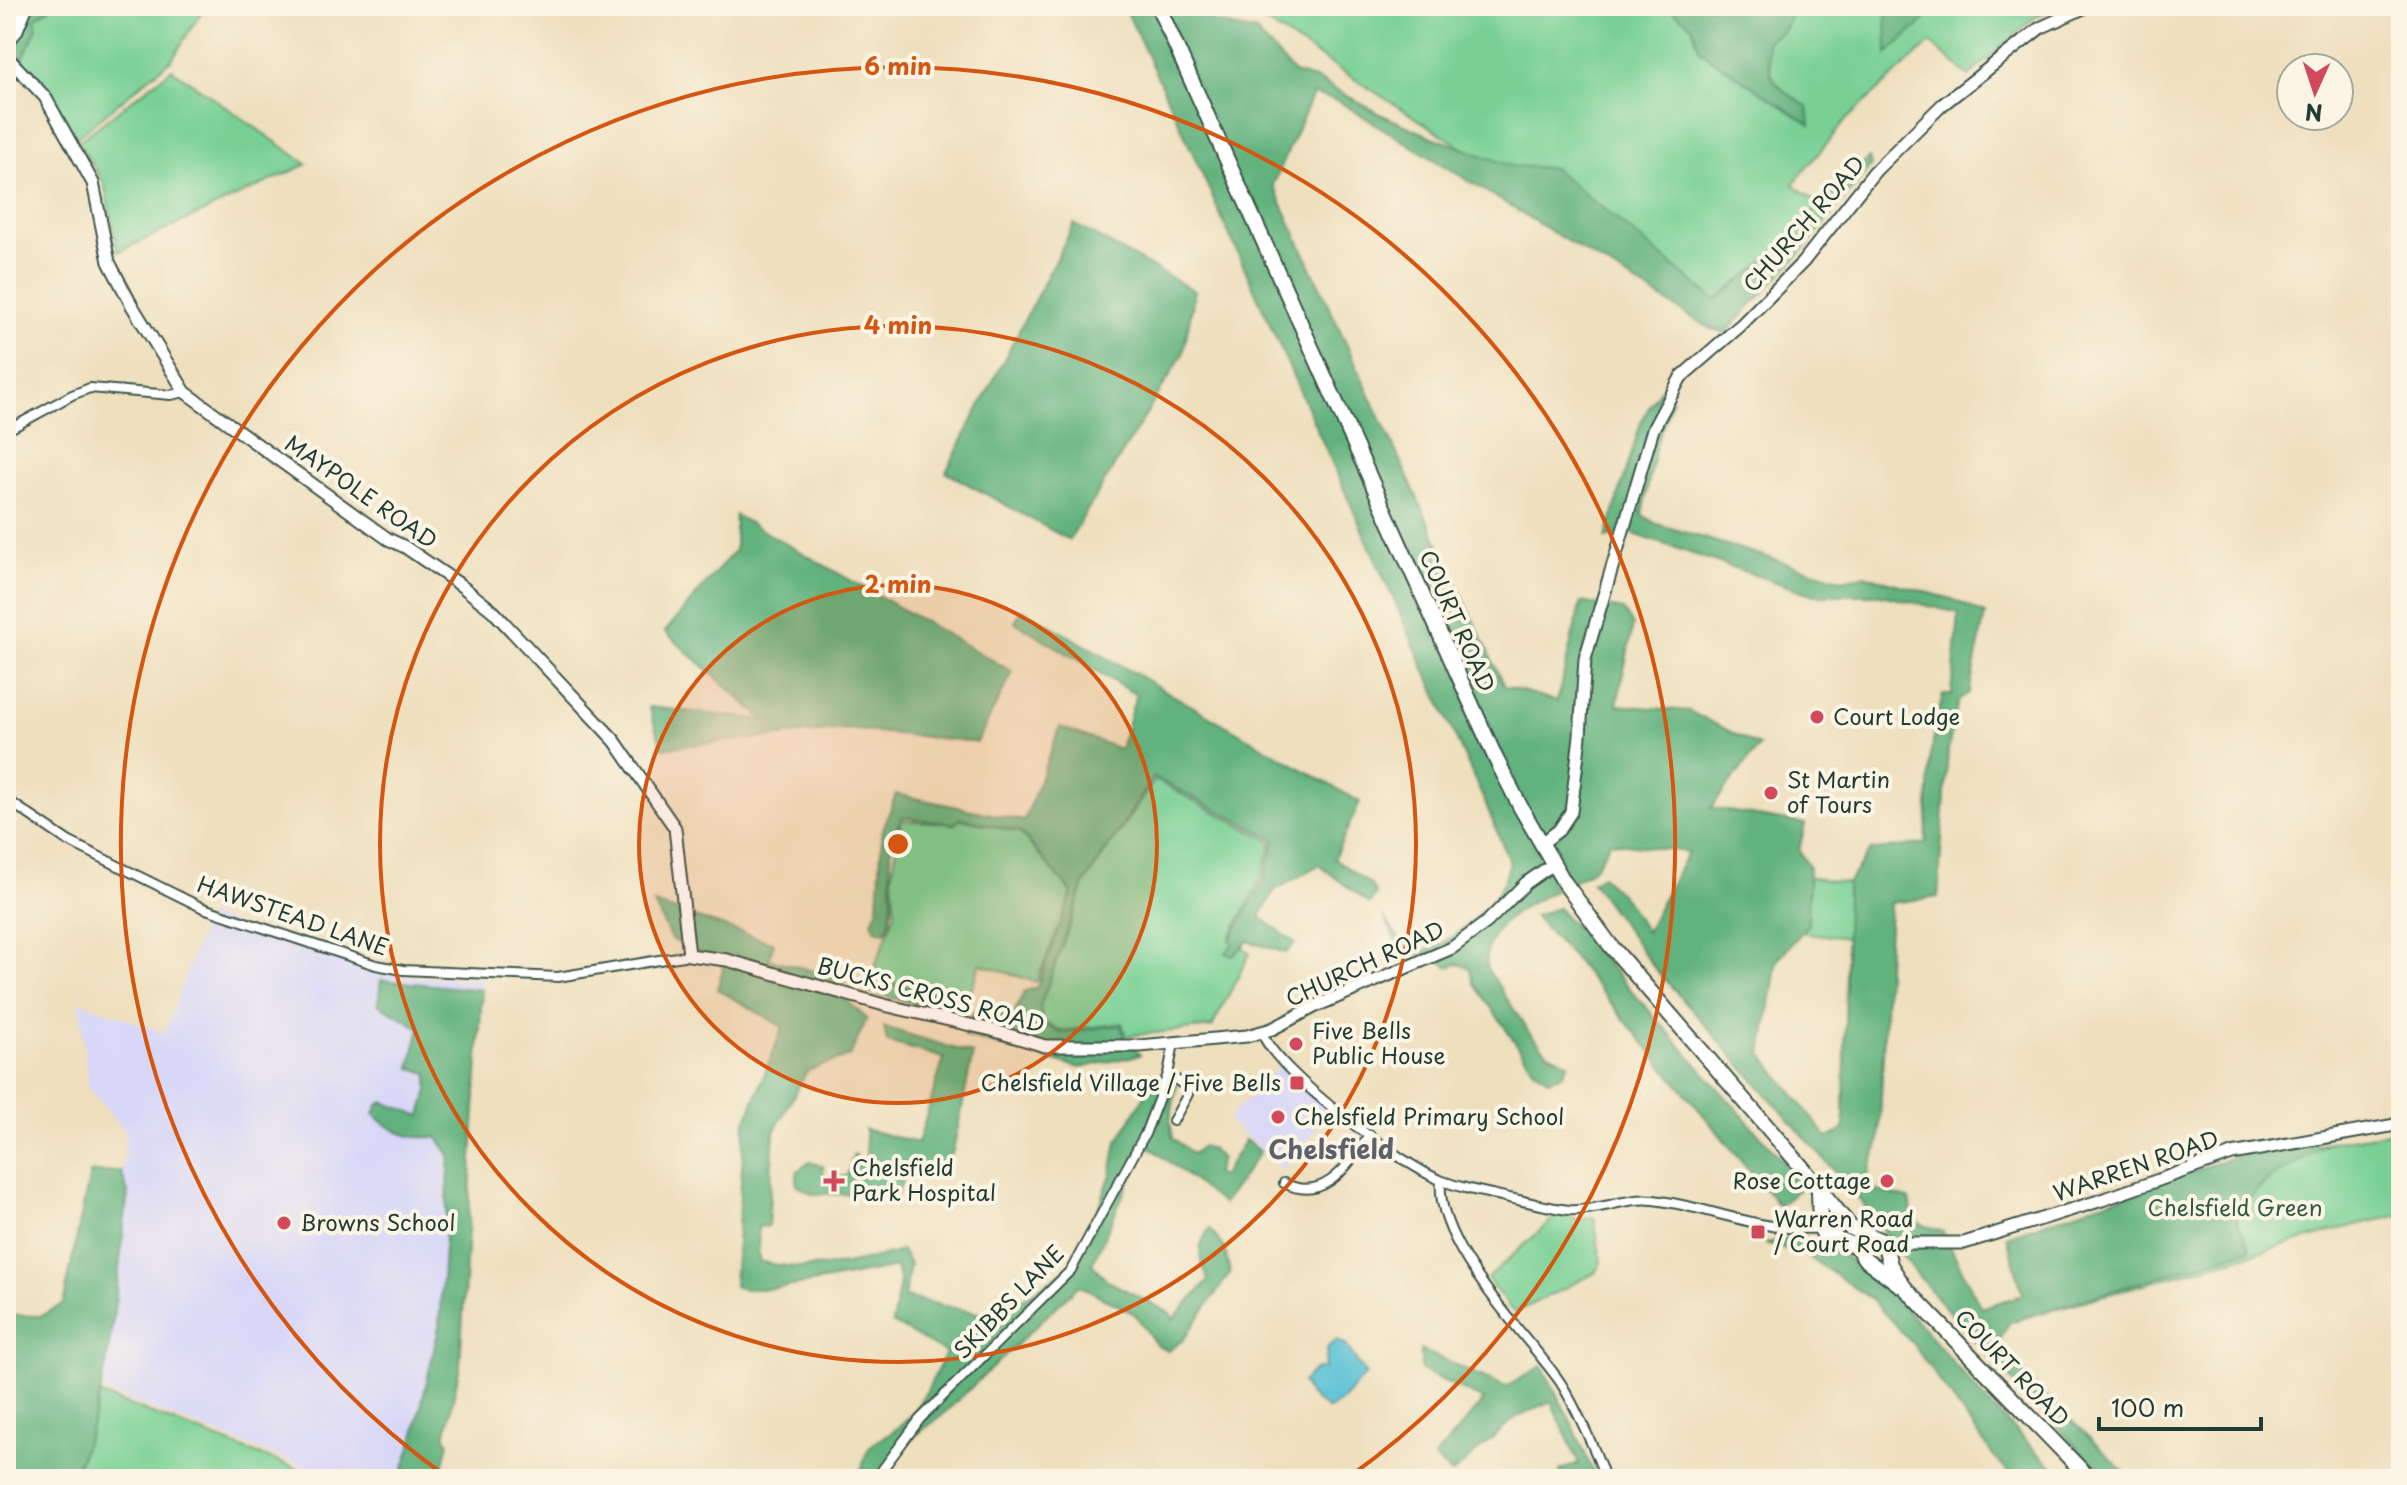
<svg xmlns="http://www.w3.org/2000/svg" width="2407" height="1485" viewBox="0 0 2407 1485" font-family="'Playpen Sans',sans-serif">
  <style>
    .built { fill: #d8d7f8 }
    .green { fill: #78d095; stroke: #4c8664; stroke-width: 2 }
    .forest { fill: #62b27e; stroke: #407859; stroke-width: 2 }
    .water { fill: #58c1d5; stroke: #3c7f84; stroke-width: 2 }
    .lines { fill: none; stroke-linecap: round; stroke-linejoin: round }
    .minor-casing { stroke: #3e5549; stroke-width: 12 }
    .tertiary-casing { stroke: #3e5549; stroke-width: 15 }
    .primary-casing { stroke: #3e5549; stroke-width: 18 }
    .minor { stroke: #fff; stroke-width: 8 }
    .tertiary { stroke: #fff; stroke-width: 11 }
    .primary { stroke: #fff; stroke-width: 14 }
    .ring { fill: none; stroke: #d45610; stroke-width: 4 }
    .poi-dot { fill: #d1495b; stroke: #fcf5e5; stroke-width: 3 }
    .labels { text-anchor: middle; stroke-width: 8; stroke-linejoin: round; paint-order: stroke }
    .street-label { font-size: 22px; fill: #1f3d34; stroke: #fcf5e5 }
    .poi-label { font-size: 22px; fill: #1f3d34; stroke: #fcf5e5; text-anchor: start }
    .park-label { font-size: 22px; fill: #315a47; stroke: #fcf5e5 }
    .quarter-label { font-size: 26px; font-weight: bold; fill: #5d616c; stroke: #fcf5e5 }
    .centre { fill: #d45610; stroke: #fcf5e5; stroke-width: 4 }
    .ring-label { font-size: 24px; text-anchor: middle; font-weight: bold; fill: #d45610; stroke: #fcf5e5; stroke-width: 8; stroke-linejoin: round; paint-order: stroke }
  </style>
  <rect width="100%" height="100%" fill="#fcf5e5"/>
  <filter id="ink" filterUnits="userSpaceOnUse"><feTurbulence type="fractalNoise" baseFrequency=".0125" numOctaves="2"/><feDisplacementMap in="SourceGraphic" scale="16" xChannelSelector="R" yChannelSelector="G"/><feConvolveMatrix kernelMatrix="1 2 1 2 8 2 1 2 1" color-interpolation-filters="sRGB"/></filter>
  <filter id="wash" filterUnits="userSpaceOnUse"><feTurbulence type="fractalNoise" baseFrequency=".006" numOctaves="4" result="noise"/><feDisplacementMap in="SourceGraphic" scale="32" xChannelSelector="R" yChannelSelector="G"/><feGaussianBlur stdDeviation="1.8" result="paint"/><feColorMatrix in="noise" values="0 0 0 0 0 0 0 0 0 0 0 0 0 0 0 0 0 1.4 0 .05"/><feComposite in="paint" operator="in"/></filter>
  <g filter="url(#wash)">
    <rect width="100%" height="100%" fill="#eedfbd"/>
    <g class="built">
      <polygon points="207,915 368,969 407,977 483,979 458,1348 440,1479 337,1479 44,1369 124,1163 126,1132 88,1088 80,1002 165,1033"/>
      <polygon points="1278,1066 1330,1112 1283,1170 1229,1121 1233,1112 1261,1088"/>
    </g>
    <g class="green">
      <polygon points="33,6 205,6 172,59 76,138 51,94 13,48"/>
      <polygon points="1240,6 2060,6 2034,18 1969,76 1930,43 1847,119 1793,184 1829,212 1722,313"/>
      <polygon points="172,69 307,164 118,252 104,183 78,142"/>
      <polygon points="1155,780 1272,842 1260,881 1230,937 1250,953 1212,1027 1126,1036 1122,1023 1061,1031 1043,1022 1040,1007 1085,882"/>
      <polygon points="960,819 1019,832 1073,893 1036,982 980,964 967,1003 871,977 895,913 892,877 901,820 954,824"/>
      <polygon points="1791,875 1868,886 1861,940 1784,930"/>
      <polygon points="2401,1131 2401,1215 2352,1226 2009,1322 1996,1347 1981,1308 2023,1295 2007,1236 2230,1158"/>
      <polygon points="1557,1215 1579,1220 1594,1217 1601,1262 1595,1273 1514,1313 1487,1279"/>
      <polygon points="99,1394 324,1479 70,1479 80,1461"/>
    </g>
    <g class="forest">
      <polygon points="30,6 48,6 49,9 35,18 37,28 21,62 9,52 10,46"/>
      <path d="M 1124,6 L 1204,6 L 1211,21 L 1256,32 L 1294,73 L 1318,80 L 1380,114 L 1432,137 L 1512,166 L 1553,168 L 1715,300 L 1758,267 L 1869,158 L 1871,166 L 1803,251 L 1726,333 L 1711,329 L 1338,101 L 1313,94 L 1273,185 L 1504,686 L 1557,701 L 1581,602 L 1623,610 L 1633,625 L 1617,705 L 1689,711 L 1759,746 L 1711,808 L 1805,824 L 1799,850 L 1809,868 L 1808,925 L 1777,960 L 1762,1054 L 1828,1138 L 1844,1129 L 1847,884 L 1870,851 L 1926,843 L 1931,752 L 1943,694 L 1952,694 L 1959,613 L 1881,595 L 1814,595 L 1628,532 L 1606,538 L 1642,419 L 1660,390 L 1672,400 L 1656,444 L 1642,515 L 1657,524 L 1843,580 L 1864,575 L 1952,599 L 1985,614 L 1969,693 L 1958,700 L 1948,750 L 1938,897 L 1890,903 L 1879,1141 L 1864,1187 L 1909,1199 L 1915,1222 L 1943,1232 L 1981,1308 L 2023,1295 L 2007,1236 L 2230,1158 L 2328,1143 L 2268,1180 L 2234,1214 L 2250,1249 L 2009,1322 L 1996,1348 L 2132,1479 L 2109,1479 C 2022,1391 1933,1304 1862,1202 L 1654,967 L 1592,882 L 1602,876 L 1625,899 L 1646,932 L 1688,852 L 1610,842 C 1605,850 1601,862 1594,868 C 1561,893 1478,913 1487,968 L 1530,1034 L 1548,1053 L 1569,1063 L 1562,1075 L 1549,1080 L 1534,1069 L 1474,983 L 1470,968 L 1459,964 L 1448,967 L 1436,958 L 1413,962 L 1402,953 L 1383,915 C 1391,926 1403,949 1417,951 C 1441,954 1490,907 1501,887 C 1505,880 1507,871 1510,863 L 1487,807 L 1181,127 Z"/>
      <path d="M 1667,6 L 1796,6 L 1783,31 L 1767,41 C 1769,84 1774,84 1808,107 L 1810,125 L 1700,51 L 1692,26 Z"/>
      <path d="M 1886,6 L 1935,6 C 1923,26 1903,37 1887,54 Z"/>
      <polygon points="1074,224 1195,291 1183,354 1069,540 946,472"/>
      <polygon points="735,515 1013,672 977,742 846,729 662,748 649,707 764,720 665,632 735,550"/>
      <path d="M 1022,609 L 1360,802 L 1334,858 L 1371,885 L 1376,894 L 1370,904 L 1319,865 L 1274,891 L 1260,917 L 1295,943 L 1286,953 L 1248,941 L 1233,956 L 1226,953 L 1233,943 L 1230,940 L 1263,882 L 1275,840 L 1154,777 L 1085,882 L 1040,1007 L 1043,1023 L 1061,1033 L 1121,1025 L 1124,1037 L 1140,1055 L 1080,1068 L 963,1036 L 973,1012 L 1012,1017 L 1025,991 L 1037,987 L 1072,893 L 1020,832 L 960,818 L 955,824 L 903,817 C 877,854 903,905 885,932 L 876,930 L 872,922 L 878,907 L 882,832 L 896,794 L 1024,821 L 1060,727 L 1120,749 L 1136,695 L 1015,622 Z"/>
      <path d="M 654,904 L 774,943 L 769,959 L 844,979 L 842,996 L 867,1019 L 850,1056 L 807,1071 L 774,1132 L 768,1226 L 758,1227 L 759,1261 C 805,1274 857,1264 902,1251 L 910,1264 L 904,1297 L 996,1317 L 1079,1261 L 1111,1174 L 1117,1142 L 1154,1080 L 1177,1084 L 1170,1121 L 1173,1138 L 1193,1154 L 1202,1146 L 1212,1149 L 1221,1159 L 1215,1174 L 1222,1176 L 1245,1140 L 1260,1152 L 1223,1204 L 1146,1144 L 1092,1264 L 1108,1281 L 1170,1313 L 1173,1319 L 1208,1281 C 1200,1257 1194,1250 1210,1228 L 1225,1250 L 1230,1273 L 1183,1340 L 1168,1351 L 1157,1346 L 1135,1314 L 1079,1285 L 939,1418 L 908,1441 L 885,1479 L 860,1479 C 867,1429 882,1448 908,1418 C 924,1400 935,1375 946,1353 L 892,1323 L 900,1283 L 896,1267 C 868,1272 753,1298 734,1286 L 745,1124 L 783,1027 L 717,989 L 724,965 L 671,939 Z"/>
      <polygon points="1558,908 1804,1185 1779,1206 1576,961 1534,916"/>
      <polygon points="869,977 964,1005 960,1016 865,991"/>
      <path d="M 381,980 L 482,990 L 460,1365 L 445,1438 L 449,1442 L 440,1479 L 400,1479 L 414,1438 L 439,1327 L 450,1155 L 437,1137 C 408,1139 395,1134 374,1114 L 378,1105 L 384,1102 L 421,1116 L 428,1090 L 428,1073 L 410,1068 L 420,1028 L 378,1004 Z"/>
      <polygon points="884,1027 973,1054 953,1151 936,1175 908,1168 897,1194 812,1194 797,1185 797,1171 810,1162 823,1166 824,1179 847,1176 854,1154 867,1166 865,1129 918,1143 944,1058 887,1042"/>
      <path d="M 121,1171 L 128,1193 C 116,1281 111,1402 70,1479 L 13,1479 L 6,1475 L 6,1315 L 41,1316 L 63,1304 L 90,1173 Z"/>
      <path d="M 1802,1236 C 1875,1258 1936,1345 1986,1401 C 2011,1428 2038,1453 2065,1479 L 2015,1479 L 1995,1458 L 1912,1343 L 1871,1299 L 1804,1254 L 1765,1243 Z"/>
      <polygon points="1421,1350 1506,1387 1542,1366 1574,1428 1596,1479 1561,1479 1560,1470 1579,1464 1551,1401 1515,1418 1452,1474 1434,1458 1484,1400 1421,1370"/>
    </g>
    <path class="water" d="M 1336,1340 L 1346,1345 L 1366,1375 C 1351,1386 1345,1404 1327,1409 L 1309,1395 L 1302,1382 L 1315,1370 L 1324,1368 L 1328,1347 Z"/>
  </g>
  <g filter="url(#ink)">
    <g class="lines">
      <defs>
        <g id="minor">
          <polyline points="6,431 72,395 90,388 171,395 185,392"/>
          <polyline points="6,799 68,841 203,908 376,965 403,970 558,977 689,955"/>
          <path d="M 1262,1033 C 1278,1073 1397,1161 1438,1179 C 1460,1189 1486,1192 1509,1198 C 1529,1202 1549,1208 1569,1210 C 1597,1212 1625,1197 1653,1200 C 1709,1206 1764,1234 1821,1228"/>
          <polyline points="1168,1074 1188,1088 1188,1094 1173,1121"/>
          <path d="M 1441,1181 C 1435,1245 1522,1329 1558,1379 C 1571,1397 1599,1457 1605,1479"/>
          <path d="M 1284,1183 C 1325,1204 1348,1164 1370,1135"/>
          <polyline points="878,1479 879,1474 920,1419 1071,1270 1145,1134 1168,1074 1174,1043"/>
        </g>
        <g id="tertiary">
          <polyline points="6,44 16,32 27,6"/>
          <polyline points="6,56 45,97 93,183 109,262 131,304 185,392 388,539 405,547 459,584 493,611 615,741 675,828 689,955 727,960 884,1005 992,1030 1045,1046 1140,1046 1247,1036 1272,1029 1316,1006 1452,948 1487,922 1526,883 1553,864"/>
          <polyline points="1541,844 1559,830 1571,812 1580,736 1585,659 1653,429 1681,377 1741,325 1803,262 1875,171 1942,105 2040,28 2088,6"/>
          <polyline points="1886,1246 1900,1243 1964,1243 2102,1200 2232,1154 2401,1124"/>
        </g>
        <g id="primary">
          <polyline points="1158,6 1496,759 1521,808 1564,882 1610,945 1800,1165 1851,1228 1884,1242 1890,1265 1904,1287 2090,1479"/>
          <polyline points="1819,1190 1820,1226 1823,1233 1857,1247 1865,1259 1900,1285"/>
        </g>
      </defs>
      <use href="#minor" class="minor-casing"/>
      <use href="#tertiary" class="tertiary-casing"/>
      <use href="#primary" class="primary-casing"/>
      <use href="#minor" class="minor"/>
      <use href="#tertiary" class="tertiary"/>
      <use href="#primary" class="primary"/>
    </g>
  </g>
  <circle cx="898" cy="844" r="259" fill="#d45610" fill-opacity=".12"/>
  <g class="ring">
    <circle cx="898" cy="844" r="259"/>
    <circle cx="898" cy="844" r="518"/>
    <path d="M447 1477A777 777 0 1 1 1349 1477"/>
  </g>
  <g class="poi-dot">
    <circle cx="1817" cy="717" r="8"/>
    <circle cx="1771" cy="793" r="8"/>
    <circle cx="1296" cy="1044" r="8"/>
    <rect x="1289" y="1075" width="16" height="16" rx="4"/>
    <circle cx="1278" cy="1117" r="8"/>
    <path d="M830 1169h8v8h8v8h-8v8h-8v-8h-8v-8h8z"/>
    <circle cx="1887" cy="1181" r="8"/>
    <circle cx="284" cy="1223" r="8"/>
    <rect x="1750" y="1224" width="16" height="16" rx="4"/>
  </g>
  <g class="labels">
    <g class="street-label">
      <text transform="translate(1804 224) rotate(-49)" y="8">CHURCH ROAD</text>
      <text transform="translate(361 492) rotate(35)" y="8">MAYPOLE ROAD</text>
      <text transform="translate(1457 621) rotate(66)" y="8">COURT ROAD</text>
      <text transform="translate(293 916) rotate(19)" y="8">HAWSTEAD LANE</text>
      <text transform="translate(1365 964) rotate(-25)" y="8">CHURCH ROAD</text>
      <text transform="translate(931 995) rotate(15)" y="8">BUCKS CROSS ROAD</text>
      <text transform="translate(2136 1166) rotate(-19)" y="8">WARREN ROAD</text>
      <text transform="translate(1009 1302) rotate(-46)" y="8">SKIBBS LANE</text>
      <text transform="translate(2012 1368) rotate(46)" y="8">COURT ROAD</text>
    </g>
    <g class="poi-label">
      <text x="1833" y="725">Court Lodge</text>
      <text x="1787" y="788">St Martin<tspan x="1787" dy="25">of Tours</tspan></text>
      <text x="1312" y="1039">Five Bells<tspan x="1312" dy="25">Public House</tspan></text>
      <text x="1281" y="1091" text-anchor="end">Chelsfield Village / Five Bells</text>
      <text x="1294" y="1125">Chelsfield Primary School</text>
      <text x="852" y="1176">Chelsfield<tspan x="852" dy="25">Park Hospital</tspan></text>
      <text x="1871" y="1189" text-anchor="end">Rose Cottage</text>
      <text x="1774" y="1227">Warren Road<tspan x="1774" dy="25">/ Court Road</tspan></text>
      <text x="300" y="1231">Browns School</text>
    </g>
    <g class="park-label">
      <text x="2235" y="1216">Chelsfield Green</text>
    </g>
    <g class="quarter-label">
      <text x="1331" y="1159">Chelsfield</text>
    </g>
  </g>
  <circle cx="898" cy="844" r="12" class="centre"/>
  <g class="ring-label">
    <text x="898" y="75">6 min</text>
    <text x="898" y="334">4 min</text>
    <text x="898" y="593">2 min</text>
  </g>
  <rect width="2407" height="1485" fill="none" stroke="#fcf5e5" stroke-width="32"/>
  <g transform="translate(2315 92) rotate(183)"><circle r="38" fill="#fcf5e5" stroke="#a4ab9e" stroke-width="2"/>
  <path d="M0-6L14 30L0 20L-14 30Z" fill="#d1495b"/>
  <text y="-12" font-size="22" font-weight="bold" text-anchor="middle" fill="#1f3d34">N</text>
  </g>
  <path d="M2099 1417v12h162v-12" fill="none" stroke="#1f3d34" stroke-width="4"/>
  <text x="2111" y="1417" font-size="24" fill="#1f3d34" stroke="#fcf5e5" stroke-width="6" paint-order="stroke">100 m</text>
</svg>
